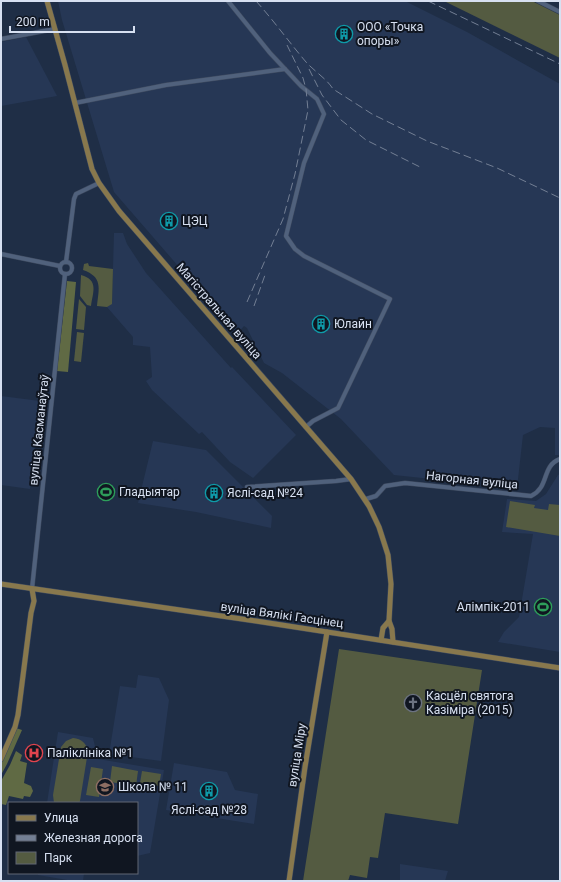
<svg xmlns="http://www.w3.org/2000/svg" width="561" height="882" viewBox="0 0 561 882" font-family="Roboto,sans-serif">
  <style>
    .built { fill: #263755 }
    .green { fill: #545b41 }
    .forest { fill: #606a44 }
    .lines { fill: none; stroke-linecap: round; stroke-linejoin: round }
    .minor-casing { stroke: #3e4a5f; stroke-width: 5 }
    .major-casing { stroke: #3e4a5f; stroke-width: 6 }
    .minor { stroke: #50617c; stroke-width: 4 }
    .major { stroke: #88784d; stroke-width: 5 }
    .rail { stroke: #737f94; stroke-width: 1; stroke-dasharray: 8 4; stroke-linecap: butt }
    .labels { text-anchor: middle; stroke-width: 4; stroke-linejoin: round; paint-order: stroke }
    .poi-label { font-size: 12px; fill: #d7e0f1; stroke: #101621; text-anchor: start }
    .street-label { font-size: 12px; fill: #d7e0f1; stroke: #101621 }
  </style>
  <rect width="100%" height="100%" fill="#1f2e46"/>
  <g class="built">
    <polygon points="58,1 405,1 467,32 560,84 560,455 555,455 555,428 540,427 523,435 517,488 394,475 341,419 282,373 264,363 247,328 244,326 237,334 114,192 62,20"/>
    <polygon points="26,37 57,96 1,106 1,42"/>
    <polygon points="114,233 123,233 127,244 146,273 231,368 232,367 296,435 253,478 230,462 202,432 199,434 152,390 146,381 152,377 150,347 133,345 133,337 107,307 112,303"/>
    <polygon points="1,396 40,401 30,489 1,485"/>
    <polygon points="153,441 206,450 272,516 271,528 196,512 138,503"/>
    <polygon points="560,474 560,652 498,642 504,632 519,617 533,534 502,532 507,499 536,501 546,494 558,475"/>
    <polygon points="138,675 159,678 169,700 161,761 109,754 120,686 136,688"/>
    <polygon points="58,732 93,738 98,759 164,770 150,853 137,856 137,803 47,803"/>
    <polygon points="174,763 227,772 235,790 258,794 254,824 166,810"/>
    <polygon points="400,864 448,871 447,874 445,881 400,881"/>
    <polygon points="38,873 84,873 83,881 73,881 38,875"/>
  </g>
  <g class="green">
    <polygon points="444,1 532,1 560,15 560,58"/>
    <path d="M 88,263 L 89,266 L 113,269 L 112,304 L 107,307 L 97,306 C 99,288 103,277 83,270 L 84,264 Z"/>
    <path d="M 81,275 C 99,280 93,292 91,306 L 87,305 L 80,296 Z"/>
    <polygon points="79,299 86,307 84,330 76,329"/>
    <polygon points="77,332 84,333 81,362 74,361"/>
    <polygon points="510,501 535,505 534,508 548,510 549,504 560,505 560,536 506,527"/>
    <polygon points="339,649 482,670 458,824 385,813 378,858 370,857 367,878 350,875 348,881 303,881"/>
    <path d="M 73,738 C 82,739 86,743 88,751 L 80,801 L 79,803 L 54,803 L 53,795 L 61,747 L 66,741 Z"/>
    <polygon points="112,766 138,771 136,786 110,782"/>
    <polygon points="91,767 103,769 99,797 86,795"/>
    <polygon points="142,771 161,774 159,786 140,783"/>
  </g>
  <g class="forest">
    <polygon points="67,281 76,282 68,372 57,371"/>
    <polygon points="16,728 22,730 7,764 1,775 1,763"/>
    <polygon points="16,751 22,755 20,761 27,763 24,783 31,786 33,791 30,797 24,796 23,799 9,796 6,805 1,804 1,781 10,765"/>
  </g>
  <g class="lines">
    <defs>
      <g id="minor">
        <polyline points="228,1 270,53 301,86 317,99 324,114 304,163 286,236 295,249 304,256 390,299 338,408 313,421 306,427"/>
        <polyline points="538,1 560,12"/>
        <polyline points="1,39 55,29"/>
        <polyline points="75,103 166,85 285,69"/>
        <polyline points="1,254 60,266"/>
        <circle cx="66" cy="268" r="6"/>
        <polyline points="66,262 74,199 76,194 99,183"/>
        <polyline points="247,487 336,481 351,479"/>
        <path d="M 366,499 L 376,496 L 385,486 L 405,483 L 531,496 C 550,487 541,466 560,459"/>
        <polyline points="32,589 65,274"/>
      </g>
      <g id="major">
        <polyline points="47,1 65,65 92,169 99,183 119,211 351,479 369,506 379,527 388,555 391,584 389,621 392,629 393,642"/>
        <polyline points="1,584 256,621 560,668"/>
        <polyline points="381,640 383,628 389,621"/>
        <polyline points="1,759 15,727 18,715 31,613 34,601 32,589"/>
        <polyline points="289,881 305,767 327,632"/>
      </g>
    </defs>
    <use href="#minor" class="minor-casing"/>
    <use href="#major" class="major-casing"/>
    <use href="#minor" class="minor"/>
    <use href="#major" class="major"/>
    <g class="rail">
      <path d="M 256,1 C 274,21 289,42 306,62 C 314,71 327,79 333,89 L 372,114 L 427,141 L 497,168 L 560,198"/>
      <polyline points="428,1 560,64"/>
      <polyline points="309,69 322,95 341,120 366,140 420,167"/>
      <polyline points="247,302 283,219 295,174 308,110 306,89 303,78 287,45"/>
      <polyline points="254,306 265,275"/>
    </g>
  </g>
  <defs>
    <symbol id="building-ring" viewBox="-11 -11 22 22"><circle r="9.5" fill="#101621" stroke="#0f9aa8" stroke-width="1.5"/><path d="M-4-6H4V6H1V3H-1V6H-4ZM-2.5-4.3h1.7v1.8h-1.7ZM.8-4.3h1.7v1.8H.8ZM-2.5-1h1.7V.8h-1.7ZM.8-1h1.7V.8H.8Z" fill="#0f9aa8"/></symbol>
    <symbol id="stadium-ring" viewBox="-11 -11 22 22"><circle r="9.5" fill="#101621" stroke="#2e9e5b" stroke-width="1.5"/><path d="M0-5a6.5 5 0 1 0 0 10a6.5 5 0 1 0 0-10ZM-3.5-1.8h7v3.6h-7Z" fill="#2e9e5b"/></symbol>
    <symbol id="church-ring" viewBox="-11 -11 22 22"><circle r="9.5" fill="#101621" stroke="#6b7280" stroke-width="1.5"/><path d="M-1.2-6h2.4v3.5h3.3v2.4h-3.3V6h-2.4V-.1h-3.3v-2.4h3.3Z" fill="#6b7280"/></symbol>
    <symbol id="hospital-ring" viewBox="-11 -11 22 22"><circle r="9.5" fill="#101621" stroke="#e0444e" stroke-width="1.5"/><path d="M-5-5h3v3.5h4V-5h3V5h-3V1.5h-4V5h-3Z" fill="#e0444e"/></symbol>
    <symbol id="school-ring" viewBox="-11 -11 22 22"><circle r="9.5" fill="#101621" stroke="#8d6e63" stroke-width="1.5"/><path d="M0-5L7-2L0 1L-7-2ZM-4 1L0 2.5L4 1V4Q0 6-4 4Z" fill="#8d6e63"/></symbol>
  </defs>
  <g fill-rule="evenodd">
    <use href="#building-ring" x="334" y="24" width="20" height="20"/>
    <use href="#building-ring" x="159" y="211" width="20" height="20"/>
    <use href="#building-ring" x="311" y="314" width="20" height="20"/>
    <use href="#stadium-ring" x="96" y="482" width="20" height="20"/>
    <use href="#building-ring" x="204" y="483" width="20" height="20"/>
    <use href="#stadium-ring" x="533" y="597" width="20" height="20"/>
    <use href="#church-ring" x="403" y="693" width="20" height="20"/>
    <use href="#hospital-ring" x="24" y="743" width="20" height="20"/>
    <use href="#school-ring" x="95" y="777" width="20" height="20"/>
    <use href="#building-ring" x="199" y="781" width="20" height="20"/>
  </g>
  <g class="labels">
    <g class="poi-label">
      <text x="357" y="31">ООО «Точка<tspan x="357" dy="14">опоры»</tspan></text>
      <text x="182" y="225">ЦЭЦ</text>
      <text x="334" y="328">Юлайн</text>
      <text x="119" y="496">Гладыятар</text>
      <text x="227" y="497">Яслі-сад №24</text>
      <text x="530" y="611" text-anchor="end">Алімпік-2011</text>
      <text x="426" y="700">Касцёл святога<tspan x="426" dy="14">Казіміра (2015)</tspan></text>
      <text x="47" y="757">Паліклініка №1</text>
      <text x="118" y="791">Школа № 11</text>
      <text x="209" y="814" text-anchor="middle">Яслі-сад №28</text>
    </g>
    <g class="street-label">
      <text transform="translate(219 311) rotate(49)" y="4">Магістральная вуліца</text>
      <text transform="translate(39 430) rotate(-84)" y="4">вуліца Касманаўтаў</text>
      <text transform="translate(472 480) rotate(6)" y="4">Нагорная вуліца</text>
      <text transform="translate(282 615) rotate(8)" y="4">вуліца Вялікі Гасцінец</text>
      <text transform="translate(297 755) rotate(-81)" y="4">вуліца Міру</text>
    </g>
  </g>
  <rect width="561" height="882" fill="none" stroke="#d7e0f1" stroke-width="4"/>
  <rect x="8" y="802" width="130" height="72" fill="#101621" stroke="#606774"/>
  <rect x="16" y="815" width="20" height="6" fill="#88784d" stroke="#606774"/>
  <text x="44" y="822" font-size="12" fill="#d7e0f1">Улица</text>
  <rect x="16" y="835" width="20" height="6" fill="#737f94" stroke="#606774"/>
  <text x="44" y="842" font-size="12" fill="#d7e0f1">Железная дорога</text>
  <rect x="16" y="852" width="20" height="12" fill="#545b41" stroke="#606774"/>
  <text x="44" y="862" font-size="12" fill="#d7e0f1">Парк</text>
  <path d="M10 26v6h124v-6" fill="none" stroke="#d7e0f1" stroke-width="2"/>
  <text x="16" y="26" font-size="12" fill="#d7e0f1" stroke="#101621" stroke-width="3" paint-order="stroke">200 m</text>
</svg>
